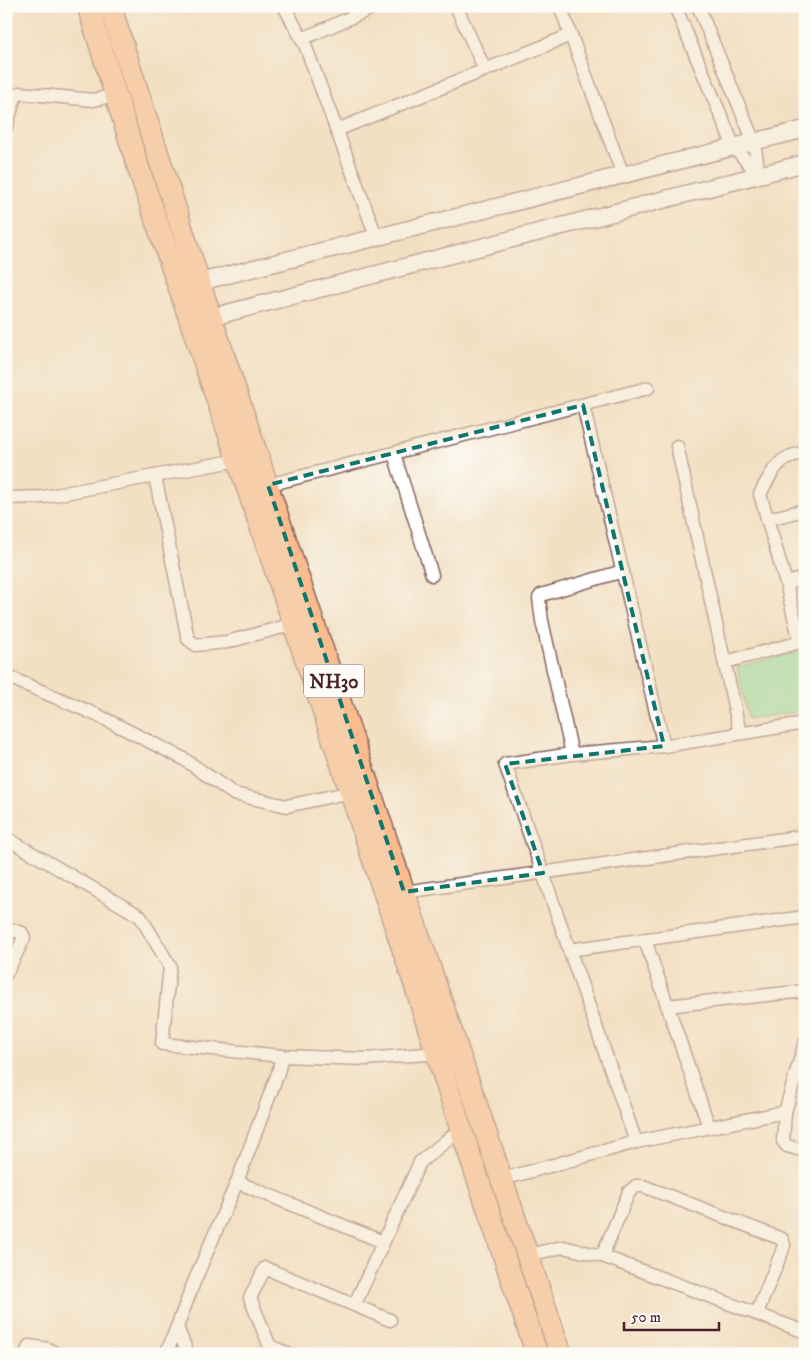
<svg xmlns="http://www.w3.org/2000/svg" width="811" height="1360" viewBox="0 0 811 1360" font-family="'IM FELL DW Pica',serif">
  <style>
    .green { fill: #8ce0a2; stroke: #6b8066 }
    .lines { fill: none; stroke-linecap: round; stroke-linejoin: round }
    .minor-casing { stroke: #856360; stroke-width: 15 }
    .tertiary-casing { stroke: #856360; stroke-width: 19 }
    .trunk-casing { stroke: #856360; stroke-width: 24 }
    .minor { stroke: #fff; stroke-width: 12 }
    .tertiary { stroke: #fff; stroke-width: 16 }
    .trunk { stroke: #fbbb8c; stroke-width: 21 }
    .marked { fill: none; stroke: #0f766e; stroke-width: 4; stroke-dasharray: 10 6; stroke-linejoin: round }
    .labels { text-anchor: middle; stroke-width: 4.5; stroke-linejoin: round; paint-order: stroke }
    .shield { fill: #fdfcf7; stroke: #806168; stroke-width: 1 }
    .shield-label { font-size: 19px; font-weight: bold; fill: #4a1f2b }
  </style>
  <rect width="100%" height="100%" fill="#fdfcf7"/>
  <filter id="ink" filterUnits="userSpaceOnUse"><feTurbulence type="fractalNoise" baseFrequency=".02" numOctaves="2"/><feDisplacementMap in="SourceGraphic" scale="10" xChannelSelector="R" yChannelSelector="G"/><feConvolveMatrix kernelMatrix="1 2 1 2 8 2 1 2 1" color-interpolation-filters="sRGB"/></filter>
  <filter id="wash" filterUnits="userSpaceOnUse"><feTurbulence type="fractalNoise" baseFrequency=".0096" numOctaves="4" result="noise"/><feDisplacementMap in="SourceGraphic" scale="20" xChannelSelector="R" yChannelSelector="G"/><feGaussianBlur stdDeviation="1.12" result="paint"/><feColorMatrix in="noise" values="0 0 0 0 0 0 0 0 0 0 0 0 0 0 0 0 0 1.4 0 .05"/><feComposite in="paint" operator="in"/></filter>
  <g filter="url(#wash)">
    <rect width="100%" height="100%" fill="#f2e0c3"/>
    <polygon class="green" points="805,650 805,711 748,719 737,667"/>
  </g>
  <g filter="url(#ink)">
    <g class="lines">
      <defs>
        <g id="minor">
          <polyline points="284,6 305,45 376,236"/>
          <polyline points="456,6 485,70"/>
          <polyline points="560,6 623,175"/>
          <polyline points="675,6 734,147 759,175"/>
          <polyline points="698,6 754,142 759,175"/>
          <polyline points="302,39 377,6"/>
          <polyline points="6,127 15,97 20,93 94,100 115,95"/>
          <polyline points="337,130 571,35"/>
          <polyline points="583,405 664,746"/>
          <polyline points="677,446 740,733"/>
          <polyline points="394,454 432,575"/>
          <polyline points="155,476 188,639 196,645 227,642 294,624"/>
          <polyline points="268,485 648,388"/>
          <polyline points="6,498 44,497 238,460"/>
          <polyline points="768,519 805,510"/>
          <polyline points="786,583 805,578"/>
          <path d="M 800,642 L 786,583 L 760,494 C 772,472 778,455 805,453"/>
          <polyline points="725,662 805,641"/>
          <polyline points="6,676 97,715 184,759 234,794 287,806 351,792"/>
          <polyline points="572,754 542,621 539,598 541,595 623,571"/>
          <polyline points="6,838 140,916 170,966 162,1044 282,1056 366,1059 437,1053"/>
          <polyline points="404,892 805,836"/>
          <polyline points="6,928 22,933 24,938 6,974"/>
          <polyline points="645,940 709,1127"/>
          <polyline points="569,950 805,917"/>
          <polyline points="667,1006 805,991"/>
          <polyline points="805,1042 785,1112 783,1141 787,1146 805,1151"/>
          <polyline points="6,1064 7,1065"/>
          <polyline points="636,1142 505,764 572,754 664,746 805,723"/>
          <polyline points="503,1179 636,1142 785,1112"/>
          <polyline points="237,1182 383,1242"/>
          <polyline points="528,1255 563,1247 602,1256 805,1332"/>
          <polyline points="602,1256 629,1192 636,1186 643,1186 782,1239 784,1245 781,1254 757,1313"/>
          <polyline points="355,1304 420,1162 461,1129"/>
          <polyline points="177,1327 194,1282 237,1182 278,1073 282,1056"/>
          <polyline points="270,1346 288,1354"/>
          <polyline points="26,1354 29,1346 48,1349 57,1354"/>
          <polyline points="166,1354 177,1327 188,1354"/>
          <polyline points="273,1354 250,1298 265,1268 390,1320"/>
        </g>
        <g id="tertiary">
          <polyline points="188,285 805,129"/>
          <polyline points="200,320 805,163"/>
        </g>
        <g id="trunk">
          <polyline points="88,6 140,173 329,727 415,985 461,1129 537,1354"/>
          <polyline points="110,6 199,282 404,892 561,1354"/>
        </g>
      </defs>
      <use href="#minor" class="minor-casing"/>
      <use href="#tertiary" class="tertiary-casing"/>
      <use href="#trunk" class="trunk-casing"/>
      <use href="#minor" class="minor"/>
      <use href="#tertiary" class="tertiary"/>
      <use href="#trunk" class="trunk"/>
    </g>
  </g>
  <path d="M0 0H811V1360H0ZM 583,405 L 664,746 L 505,764 L 543,873 L 404,892 L 268,485 Z" fill="#f2e0c3" fill-opacity=".55" fill-rule="evenodd"/>
  <path class="marked" d="M 583,405 L 664,746 L 505,764 L 543,873 L 404,892 L 268,485 Z"/>
  <g class="labels">
    <rect class="shield" x="304" y="664.5" width="60" height="33" rx="4"/>
    <g class="shield-label">
      <text x="334" y="688">NH30</text>
    </g>
  </g>
  <rect width="811" height="1360" fill="none" stroke="#fdfcf7" stroke-width="25"/>
  <path d="M624 1322v8h95v-8" fill="none" stroke="#4a1f2b" stroke-width="2.5"/>
  <text x="631" y="1322" font-size="15" fill="#4a1f2b" stroke="#fdfcf7" stroke-width="4" paint-order="stroke">50 m</text>
</svg>
